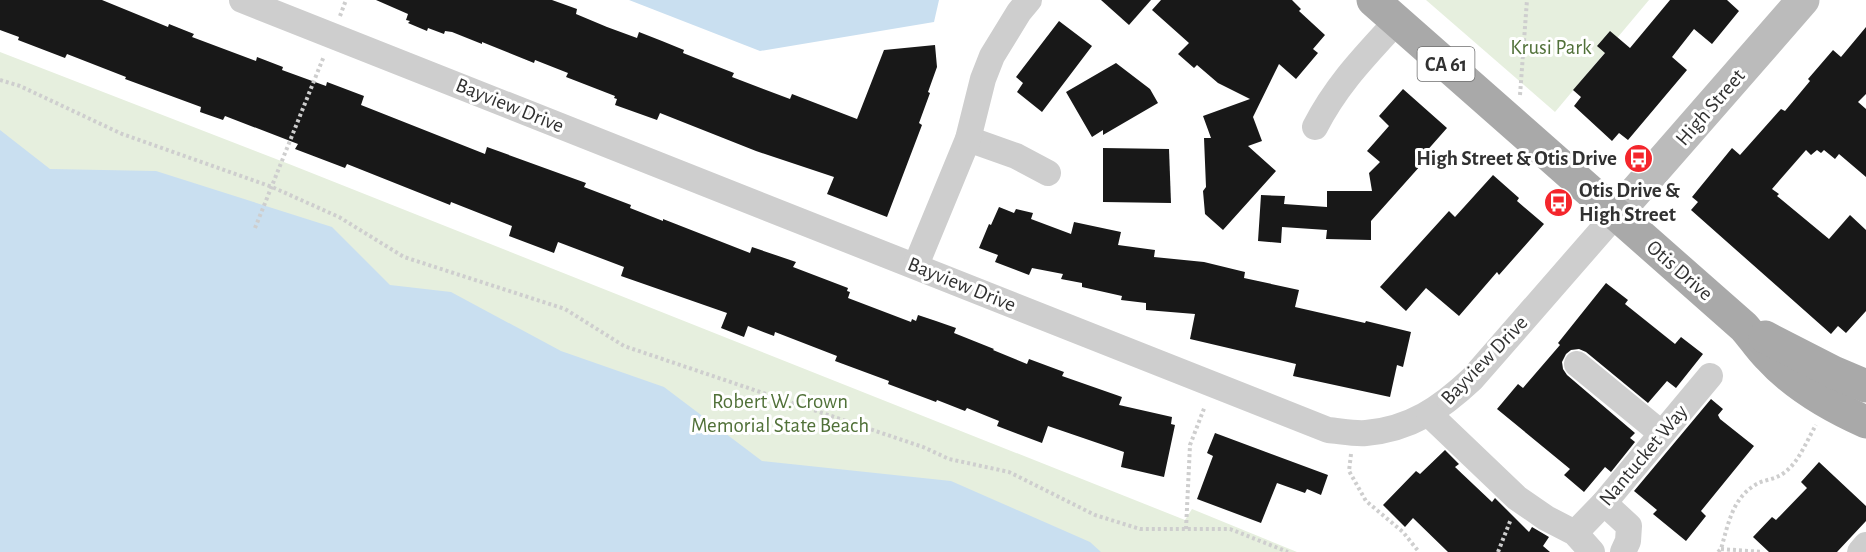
<svg xmlns="http://www.w3.org/2000/svg" width="1866" height="552" viewBox="0 0 1866 552" font-family="'Alegreya Sans',sans-serif">
  <style>
    .green { fill: #e6efde }
    .water { fill: #c9dff0 }
    .building { fill: #181818 }
    .lines { fill: none; stroke-linecap: round; stroke-linejoin: round }
    .path { stroke: #cecece; stroke-width: 4; stroke-dasharray: 3 3; stroke-linecap: butt }
    .minor { stroke: #cecece; stroke-width: 26 }
    .secondary { stroke: #bbb; stroke-width: 33 }
    .primary { stroke: #a9a9a9; stroke-width: 33 }
    .labels { text-anchor: middle; stroke-width: 6; stroke-linejoin: round; paint-order: stroke }
    .shield { fill: #fff; stroke: #6f6f6f; stroke-width: 1.5 }
    .shield-label { font-size: 20px; font-weight: bold; fill: #313131 }
    .park-label { font-size: 21px; fill: #517139; stroke: #fff }
    .street-label { font-size: 21px; fill: #313131; stroke: #fff }
    .poi-label { font-size: 21px; font-weight: bold; fill: #313131; stroke: #fff; text-anchor: end }
  </style>
  <rect width="100%" height="100%" fill="#fff"/>
  <g class="green">
    <polygon points="1426,0 1649,0 1555,112"/>
    <polygon points="0,52 289,164 1185,520 1192,509 1297,552 0,552"/>
  </g>
  <g class="water">
    <polygon points="629,0 939,0 934,22 760,51"/>
    <polygon points="0,130 50,169 156,171 332,227 390,285 451,292 561,351 664,387 762,461 951,481 1090,542 1101,552 0,552"/>
  </g>
  <g class="building">
    <polygon points="0,0 102,0 168,27 169,24 194,34 192,37 256,61 257,57 283,67 282,70 326,86 327,82 364,96 361,105 485,154 487,147 586,183 584,187 631,205 630,208 663,221 663,219 750,253 752,247 796,262 793,267 848,288 847,291 850,292 848,298 911,322 912,319 916,321 918,315 936,321 956,328 954,333 994,349 993,350 1027,364 1029,359 1064,372 1062,376 1122,397 1119,405 1172,417 1171,424 1175,425 1164,477 1121,467 1124,452 1048,426 1042,443 997,426 999,421 967,408 965,411 937,400 936,402 888,384 889,381 835,361 837,356 775,332 774,336 748,326 744,337 721,328 727,313 621,276 624,267 558,242 554,253 509,236 512,226 451,202 450,205 347,164 345,168 295,149 298,144 225,116 223,120 200,112 201,107 125,79 126,77 67,54 65,58 18,40 19,37 0,30"/>
    <polygon points="376,0 552,0 577,9 576,14 607,27 637,38 639,32 662,41 684,50 683,53 734,73 732,77 790,99 792,94 857,119 884,50 935,45 937,67 928,92 930,93 919,123 922,125 887,217 827,194 834,177 756,151 660,113 657,120 615,105 617,99 614,98 615,96 566,77 568,73 535,60 534,63 482,42 482,44 452,32 445,31 444,34 428,28 427,31 408,23 410,21 406,20 408,14"/>
    <polygon points="1101,0 1151,0 1129,25"/>
    <polygon points="1161,0 1292,0 1301,9 1299,11 1325,35 1313,49 1318,53 1296,79 1279,64 1253,117 1262,141 1248,146 1276,171 1223,230 1205,214 1203,191 1206,187 1204,138 1211,138 1203,116 1250,99 1218,83 1197,65 1194,68 1178,54 1189,43 1152,10"/>
    <polygon points="1670,0 1727,0 1739,11 1712,44 1694,29 1672,57 1687,70 1628,140 1619,133 1612,141 1574,106 1581,97 1573,90 1605,53 1597,46 1610,31 1630,48"/>
    <polygon points="1059,21 1092,46 1042,112 1017,92 1023,83 1016,77"/>
    <polygon points="1866,27 1866,94 1858,102 1866,109 1866,177 1839,154 1835,159 1824,150 1821,153 1817,150 1811,155 1806,150 1772,189 1779,194 1777,196 1829,239 1850,215 1866,230 1866,311 1846,333 1838,326 1831,334 1691,210 1698,202 1692,197 1732,148 1740,155 1781,109 1785,111 1810,81 1808,79 1833,50 1841,57"/>
    <polygon points="1116,63 1150,89 1158,103 1103,135 1103,130 1092,137 1066,92"/>
    <polygon points="1403,89 1447,128 1417,162 1421,165 1371,221 1371,240 1326,239 1327,230 1282,227 1281,243 1258,241 1261,195 1285,196 1284,204 1327,207 1327,191 1372,191 1369,173 1380,162 1367,151 1389,126 1379,116"/>
    <polygon points="1103,148 1169,149 1171,203 1103,202"/>
    <polygon points="1493,175 1519,198 1517,201 1544,224 1499,275 1497,272 1459,316 1426,288 1406,311 1380,287 1449,211 1455,217"/>
    <polygon points="999,207 1014,213 1016,209 1033,213 1031,219 1071,234 1074,222 1121,232 1118,245 1155,250 1154,257 1204,262 1245,272 1244,278 1299,290 1295,307 1365,323 1366,321 1411,332 1403,367 1397,365 1390,397 1293,376 1296,364 1190,339 1195,314 1146,310 1146,303 1121,300 1122,296 1082,287 1082,283 1061,279 1063,274 1032,268 1029,275 995,262 998,255 979,248 989,224 991,225"/>
    <polygon points="1606,283 1628,300 1625,304 1675,344 1681,337 1703,354 1676,388 1667,381 1648,403 1586,352 1579,349 1571,350 1566,354 1562,362 1563,369 1567,375 1635,433 1630,438 1635,442 1611,472 1605,467 1584,492 1564,475 1570,469 1497,409 1518,384 1523,388 1560,345 1558,343"/>
    <polygon points="1711,399 1723,409 1718,415 1720,419 1754,446 1701,511 1706,516 1686,541 1653,514 1657,510 1634,491"/>
    <polygon points="1215,433 1328,475 1321,495 1307,489 1305,493 1277,483 1261,523 1197,499 1213,456 1207,453"/>
    <polygon points="1445,450 1459,464 1455,467 1492,502 1495,498 1529,532 1532,527 1549,537 1543,546 1550,552 1448,552 1413,518 1405,527 1383,505 1416,471 1420,474"/>
    <polygon points="1819,462 1866,506 1866,521 1837,552 1769,552 1753,537 1772,517 1776,520 1807,488 1801,482"/>
  </g>
  <g class="lines">
    <g class="path">
      <polyline points="340,16 346,0"/>
      <polyline points="0,80 20,86 122,134 272,187 339,217 404,257 565,309 624,346 923,447 949,459 1009,472 1095,515 1140,529 1230,529 1288,552"/>
      <polyline points="1520,95 1527,0"/>
      <polyline points="255,228 324,56"/>
      <polyline points="1351,454 1349,471 1366,501 1403,532 1419,552"/>
      <polyline points="1186,529 1190,445 1205,406"/>
      <polyline points="1721,549 1763,552"/>
      <polyline points="1498,552 1511,519"/>
      <path d="M 1718,552 L 1721,549 C 1728,525 1732,499 1755,485 C 1764,479 1776,480 1785,472 C 1799,462 1807,440 1816,425"/>
    </g>
    <g class="minor">
      <path d="M 242,0 L 1328,430 C 1340,431 1354,434 1366,433 C 1411,429 1441,408 1472,379 L 1616,214"/>
      <path d="M 1315,127 C 1337,84 1365,56 1397,21"/>
      <polyline points="968,139 1016,156 1048,173"/>
      <polyline points="916,265 968,139 983,79 992,56 1019,12 1029,0"/>
      <polyline points="1577,364 1661,433"/>
      <polyline points="1429,414 1517,498 1546,518 1575,533 1592,552"/>
      <polyline points="1604,503 1629,526 1628,541 1623,552"/>
      <polyline points="1575,533 1604,503 1710,376"/>
      <polyline points="1860,552 1866,545"/>
    </g>
    <polyline class="secondary" points="1616,214 1803,0"/>
    <g class="primary">
      <path d="M 1373,0 L 1744,327 C 1752,336 1759,347 1768,356 C 1795,386 1830,406 1866,422"/>
      <polyline points="1765,337 1833,372 1866,386"/>
    </g>
  </g>
  <defs>
    <symbol id="bus-disc" viewBox="-11 -11 22 22"><circle r="9.5" fill="#f4262c" stroke="#fff"/><path d="M-5-6H5V4H4V6H2V4H-2V6H-4V4H-5ZM-3.5-4V0h7V-4ZM-3.5 1.2v1.5H-2V1.2ZM2 1.2v1.5H3.5V1.2Z" fill="#fff"/></symbol>
  </defs>
  <g fill-rule="evenodd">
    <use href="#bus-disc" x="1622" y="142" width="33" height="33"/>
    <use href="#bus-disc" x="1542" y="186" width="33" height="33"/>
  </g>
  <g class="labels">
    <rect class="shield" x="1417.5" y="47" width="57" height="34" rx="4.5"/>
    <g class="shield-label">
      <text x="1446" y="71">CA 61</text>
    </g>
    <g class="park-label">
      <text x="1551" y="54">Krusi Park</text>
      <text x="780" y="408">Robert W. Crown<tspan x="780" dy="24">Memorial State Beach</tspan></text>
    </g>
    <g class="street-label">
      <text transform="translate(510 105) rotate(22)" y="7">Bayview Drive</text>
      <text transform="translate(1710 107) rotate(-49)" y="7">High Street</text>
      <text transform="translate(1680 270) rotate(41)" y="7">Otis Drive</text>
      <text transform="translate(962 284) rotate(22)" y="7">Bayview Drive</text>
      <text transform="translate(1484 360) rotate(-46)" y="7">Bayview Drive</text>
      <text transform="translate(1643 455) rotate(-50)" y="7">Nantucket Way</text>
    </g>
    <g class="poi-label">
      <text x="1617" y="165">High Street &amp; Otis Drive</text>
      <text x="1579" y="197" text-anchor="start">Otis Drive &amp;<tspan x="1579" dy="24">High Street</tspan></text>
    </g>
  </g>
</svg>
